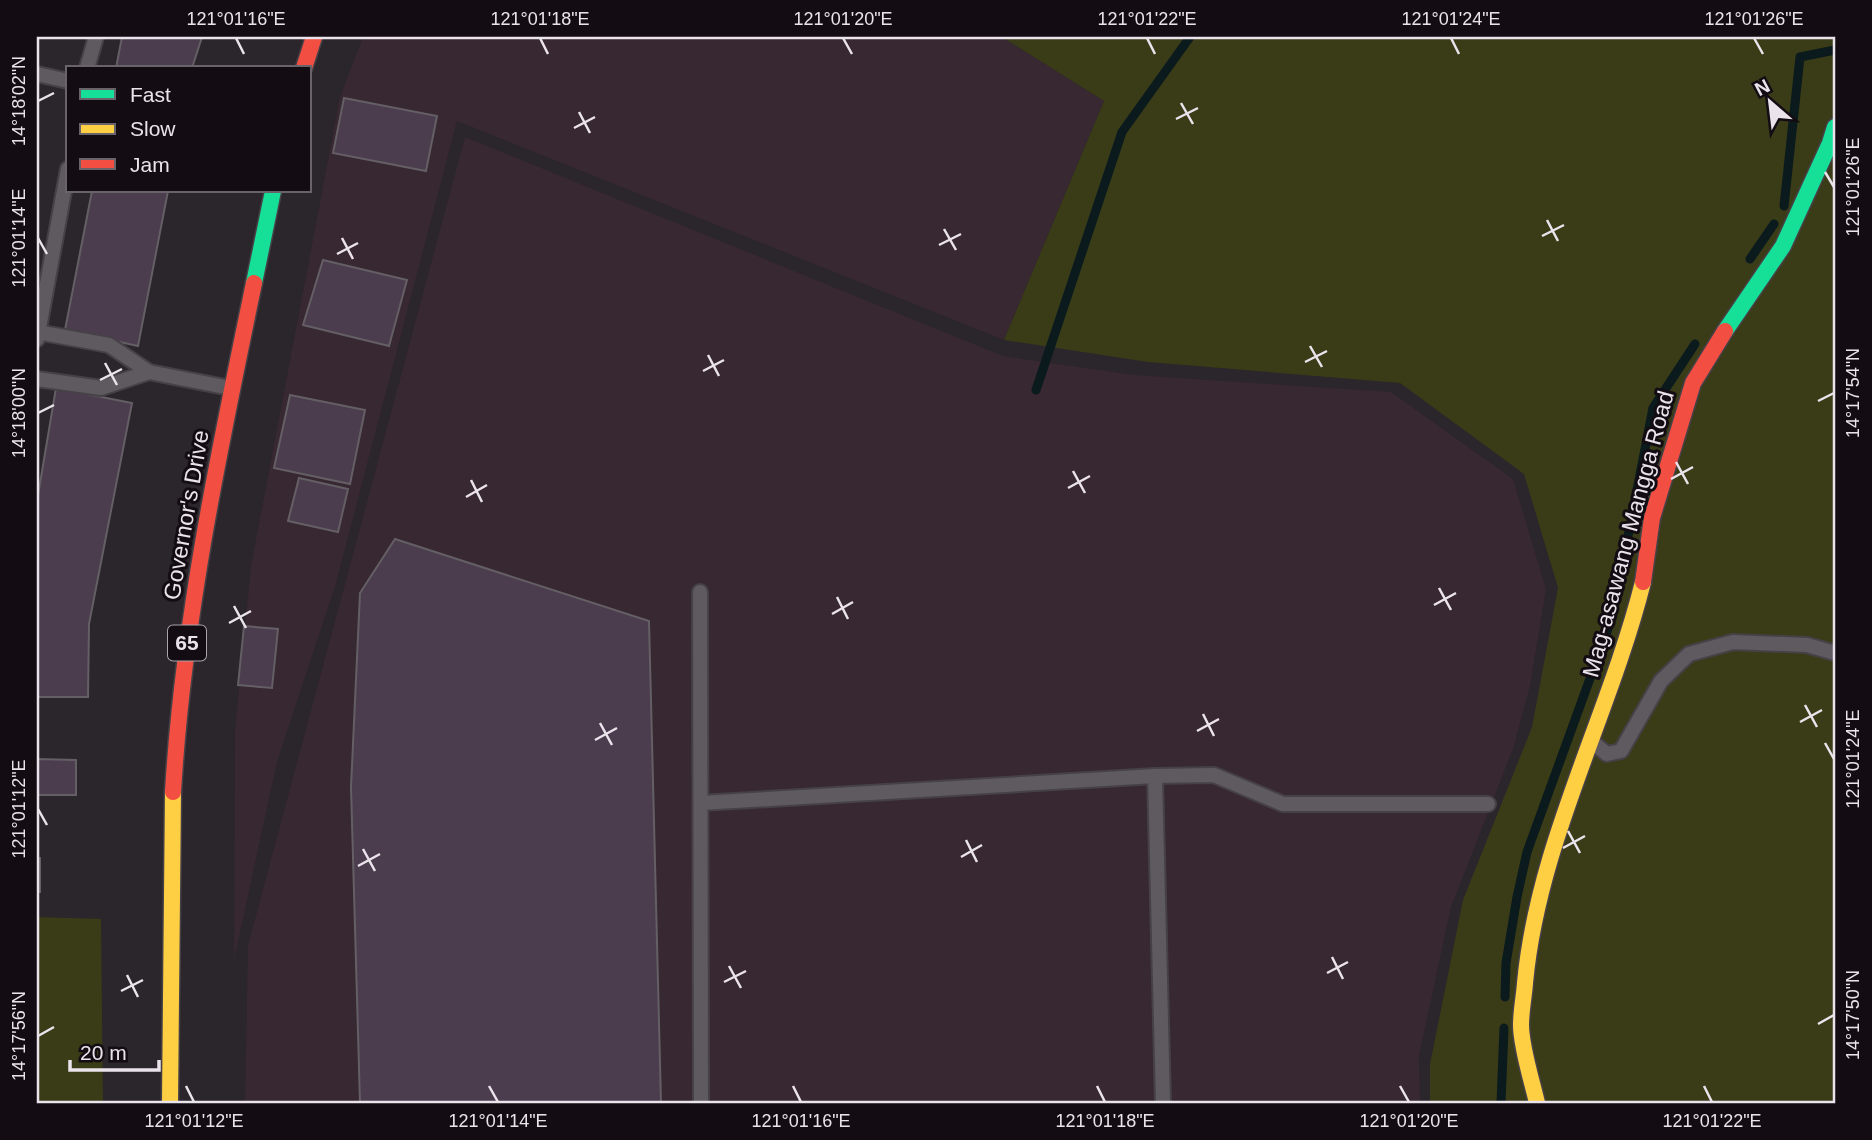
<svg xmlns="http://www.w3.org/2000/svg" width="1872" height="1140" viewBox="0 0 1872 1140" font-family="Arial,sans-serif">
  <style>
    .industrial { fill: #372831 }
    .green { fill: #3a3b17 }
    .lines { fill: none; stroke-linecap: round; stroke-linejoin: round }
    .stream { stroke: #0a1a1d; stroke-width: 9 }
    .building { fill: #4b3d4d; stroke: #645f65; stroke-width: 2 }
    .lane-casing { stroke: #464147; stroke-width: 18 }
    .fast-casing { stroke: #464147; stroke-width: 19 }
    .slow-casing { stroke: #464147; stroke-width: 19 }
    .jam-casing { stroke: #464147; stroke-width: 19 }
    .lane { stroke: #5f5a5f; stroke-width: 14 }
    .fast { stroke: #16e098; stroke-width: 16 }
    .slow { stroke: #ffcf43; stroke-width: 16 }
    .jam { stroke: #f24e42; stroke-width: 16 }
    .ticks { fill: none; stroke: #ebe3ec; stroke-width: 2.5 }
    .labels { text-anchor: middle; stroke-width: 6; stroke-linejoin: round; paint-order: stroke }
    .shield { fill: #130d13; stroke: #aaa3ab; stroke-width: 2 }
    .shield-label { font-size: 21px; font-weight: bold; fill: #ebe3ec }
    .street-label { font-size: 23px; fill: #ebe3ec; stroke: #130d13 }
    .neatline { fill: none; stroke: #ebe3ec; stroke-width: 2.5 }
    .ticks-label { font-size: 18px; text-anchor: middle; fill: #ebe3ec }
  </style>
  <rect width="100%" height="100%" fill="#2b252c"/>
  <g class="industrial">
    <polygon points="363,37 1002,37 1104,101 1004,340 457,121 336,583 277,762 234,960 235,730 251,566 340,97"/>
    <polygon points="465,137 1003,356 1134,375 1391,392 1513,479 1546,589 1530,686 1513,749 1451,907 1419,1056 1420,1103 245,1103 248,945"/>
  </g>
  <g class="green">
    <polygon points="1002,37 1835,37 1835,1103 1430,1103 1430,1064 1463,900 1532,727 1558,588 1524,474 1400,383 1148,362 1004,340 1104,101"/>
    <polygon points="37,917 101,919 103,1103 37,1103"/>
  </g>
  <g class="lines">
    <g class="stream">
      <polyline points="1784,206 1800,57 1835,50"/>
      <polyline points="1750,259 1774,224"/>
      <polyline points="1036,390 1122,132 1190,37"/>
      <polyline points="1505,997 1506,963 1517,897 1527,852 1612,618 1653,408 1695,344"/>
      <polyline points="1501,1103 1504,1028"/>
    </g>
  </g>
  <g class="building">
    <polygon points="122,37 202,37 192,68 116,68"/>
    <polygon points="344,98 437,116 426,171 333,153"/>
    <polygon points="92,191 168,191 138,346 65,330"/>
    <polygon points="323,260 407,280 389,346 303,325"/>
    <polygon points="56,388 132,403 89,624 88,697 37,697 37,501"/>
    <polygon points="290,395 365,410 350,484 274,468"/>
    <polygon points="299,478 348,489 338,532 288,521"/>
    <polygon points="395,539 649,621 661,1103 360,1103 351,787 360,593"/>
    <polygon points="244,626 278,629 272,688 238,685"/>
    <polygon points="37,759 76,760 76,795 37,795"/>
    <rect x="37" y="858" width="3" height="34"/>
  </g>
  <g class="lines">
    <defs>
      <g id="lane">
        <polyline points="87,68 96,37"/>
        <polyline points="37,74 68,81"/>
        <polyline points="37,332 109,345 149,372 230,388"/>
        <polyline points="37,339 68,169"/>
        <polyline points="37,379 101,388 149,372"/>
        <polyline points="700,592 701,1103"/>
        <polyline points="1592,742 1607,754 1621,751 1661,681 1689,654 1733,642 1807,645 1835,653"/>
        <polyline points="1155,776 1163,1103"/>
        <polyline points="701,803 1155,776 1214,775 1283,804 1488,804"/>
      </g>
      <g id="fast">
        <polyline points="254,283 273,191"/>
        <polyline points="1725,331 1783,246 1830,143 1835,127"/>
      </g>
      <g id="slow">
        <polyline points="170,1103 173,792"/>
        <path d="M 1537,1103 C 1532,1081 1521,1047 1521,1025 C 1521,1011 1524,997 1525,983 C 1538,843 1609,717 1643,582"/>
      </g>
      <g id="jam">
        <polyline points="304,68 314,37"/>
        <polyline points="1643,582 1652,518 1693,383 1725,331"/>
        <path d="M 173,792 C 183,621 219,451 254,283"/>
      </g>
    </defs>
    <use href="#lane" class="lane-casing"/>
    <use href="#fast" class="fast-casing"/>
    <use href="#slow" class="slow-casing"/>
    <use href="#jam" class="jam-casing"/>
    <use href="#lane" class="lane"/>
    <use href="#fast" class="fast"/>
    <use href="#slow" class="slow"/>
    <use href="#jam" class="jam"/>
  </g>
  <path class="ticks" d="M 236,38 L 244,54M 540,38 L 548,54M 843,38 L 852,54M 1147,38 L 1155,54M 1451,38 L 1459,54M 1754,38 L 1763,54M 38,101 L 54,93M 1181,103 L 1193,124M 579,112 L 590,133M 1176,119 L 1198,108M 574,128 L 595,117M 1825,172 L 1834,187M 1547,220 L 1558,241M 944,229 L 956,250M 1542,236 L 1564,225M 38,238 L 47,254M 342,238 L 353,259M 939,245 L 961,234M 337,254 L 358,243M 1310,346 L 1322,367M 708,355 L 719,376M 1305,362 L 1327,351M 105,363 L 117,385M 703,371 L 724,360M 100,380 L 122,369M 1818,401 L 1834,393M 38,413 L 54,405M 1676,462 L 1688,484M 1073,471 L 1085,493M 1671,479 L 1693,467M 471,480 L 482,502M 1068,488 L 1090,476M 466,497 L 487,485M 1439,588 L 1451,610M 837,597 L 848,619M 1434,605 L 1456,593M 234,606 L 246,628M 832,614 L 853,602M 229,623 L 251,611M 1805,705 L 1817,727M 1203,714 L 1214,736M 1800,722 L 1822,710M 600,723 L 612,745M 1197,731 L 1219,719M 595,740 L 617,728M 1825,743 L 1834,759M 38,809 L 47,825M 1568,831 L 1580,853M 966,840 L 977,862M 1563,848 L 1585,836M 363,849 L 375,871M 961,857 L 982,845M 358,866 L 380,854M 1332,957 L 1343,979M 729,966 L 741,988M 1327,973 L 1348,962M 127,975 L 138,997M 724,982 L 746,971M 121,991 L 143,980M 1818,1024 L 1834,1015M 38,1036 L 54,1027M 186,1086 L 194,1102M 489,1086 L 498,1102M 793,1086 L 801,1102M 1097,1086 L 1105,1102M 1400,1086 L 1409,1102M 1704,1086 L 1712,1102"/>
  <g class="labels">
    <rect class="shield" x="168" y="625.5" width="38" height="35" rx="5"/>
    <g class="shield-label">
      <text x="187" y="650">65</text>
    </g>
    <g class="street-label">
      <text transform="translate(186 515) rotate(-80)" y="8">Governor's Drive</text>
      <text transform="translate(1628 534) rotate(-75)" y="8">Mag-asawang Mangga Road</text>
    </g>
  </g>
  <rect width="1872" height="1140" fill="none" stroke="#130d13" stroke-width="77"/>
  <rect x="66" y="66" width="245" height="126" fill="#130d13" stroke="#69636a" stroke-width="2"/>
  <rect x="80" y="89" width="35" height="10" fill="#16e098" stroke="#69636a" stroke-width="2"/>
  <text x="130" y="102" font-size="21" fill="#ebe3ec">Fast</text>
  <rect x="80" y="124" width="35" height="10" fill="#ffcf43" stroke="#69636a" stroke-width="2"/>
  <text x="130" y="136" font-size="21" fill="#ebe3ec">Slow</text>
  <rect x="80" y="159" width="35" height="10" fill="#f24e42" stroke="#69636a" stroke-width="2"/>
  <text x="130" y="172" font-size="21" fill="#ebe3ec">Jam</text>
  <g transform="translate(1770 102) rotate(332)" stroke="#130d13" stroke-width="5" paint-order="stroke">
  <path d="M0-5L12 26L0 18L-12 26Z" fill="#ebe3ec"/>
  <text y="-10" font-size="19" font-weight="bold" text-anchor="middle" fill="#ebe3ec">N</text>
  </g>
  <path d="M70 1060v10h89v-10" fill="none" stroke="#ebe3ec" stroke-width="3.5"/>
  <text x="80" y="1060" font-size="21" fill="#ebe3ec" stroke="#130d13" stroke-width="5" paint-order="stroke">20 m</text>
  <rect x="38" y="38" width="1796" height="1064" class="neatline"/>
  <g class="ticks-label">
    <text x="236" y="25">121°01'16"E</text>
    <text x="540" y="25">121°01'18"E</text>
    <text x="843" y="25">121°01'20"E</text>
    <text x="1147" y="25">121°01'22"E</text>
    <text x="1451" y="25">121°01'24"E</text>
    <text x="1754" y="25">121°01'26"E</text>
    <text transform="translate(19 101) rotate(-90)" y="6">14°18'02"N</text>
    <text transform="translate(1853 187) rotate(-90)" y="6">121°01'26"E</text>
    <text transform="translate(19 238) rotate(-90)" y="6">121°01'14"E</text>
    <text transform="translate(1853 393) rotate(-90)" y="6">14°17'54"N</text>
    <text transform="translate(19 413) rotate(-90)" y="6">14°18'00"N</text>
    <text transform="translate(1853 759) rotate(-90)" y="6">121°01'24"E</text>
    <text transform="translate(19 809) rotate(-90)" y="6">121°01'12"E</text>
    <text transform="translate(1853 1015) rotate(-90)" y="6">14°17'50"N</text>
    <text transform="translate(19 1036) rotate(-90)" y="6">14°17'56"N</text>
    <text x="194" y="1127">121°01'12"E</text>
    <text x="498" y="1127">121°01'14"E</text>
    <text x="801" y="1127">121°01'16"E</text>
    <text x="1105" y="1127">121°01'18"E</text>
    <text x="1409" y="1127">121°01'20"E</text>
    <text x="1712" y="1127">121°01'22"E</text>
  </g>
</svg>
